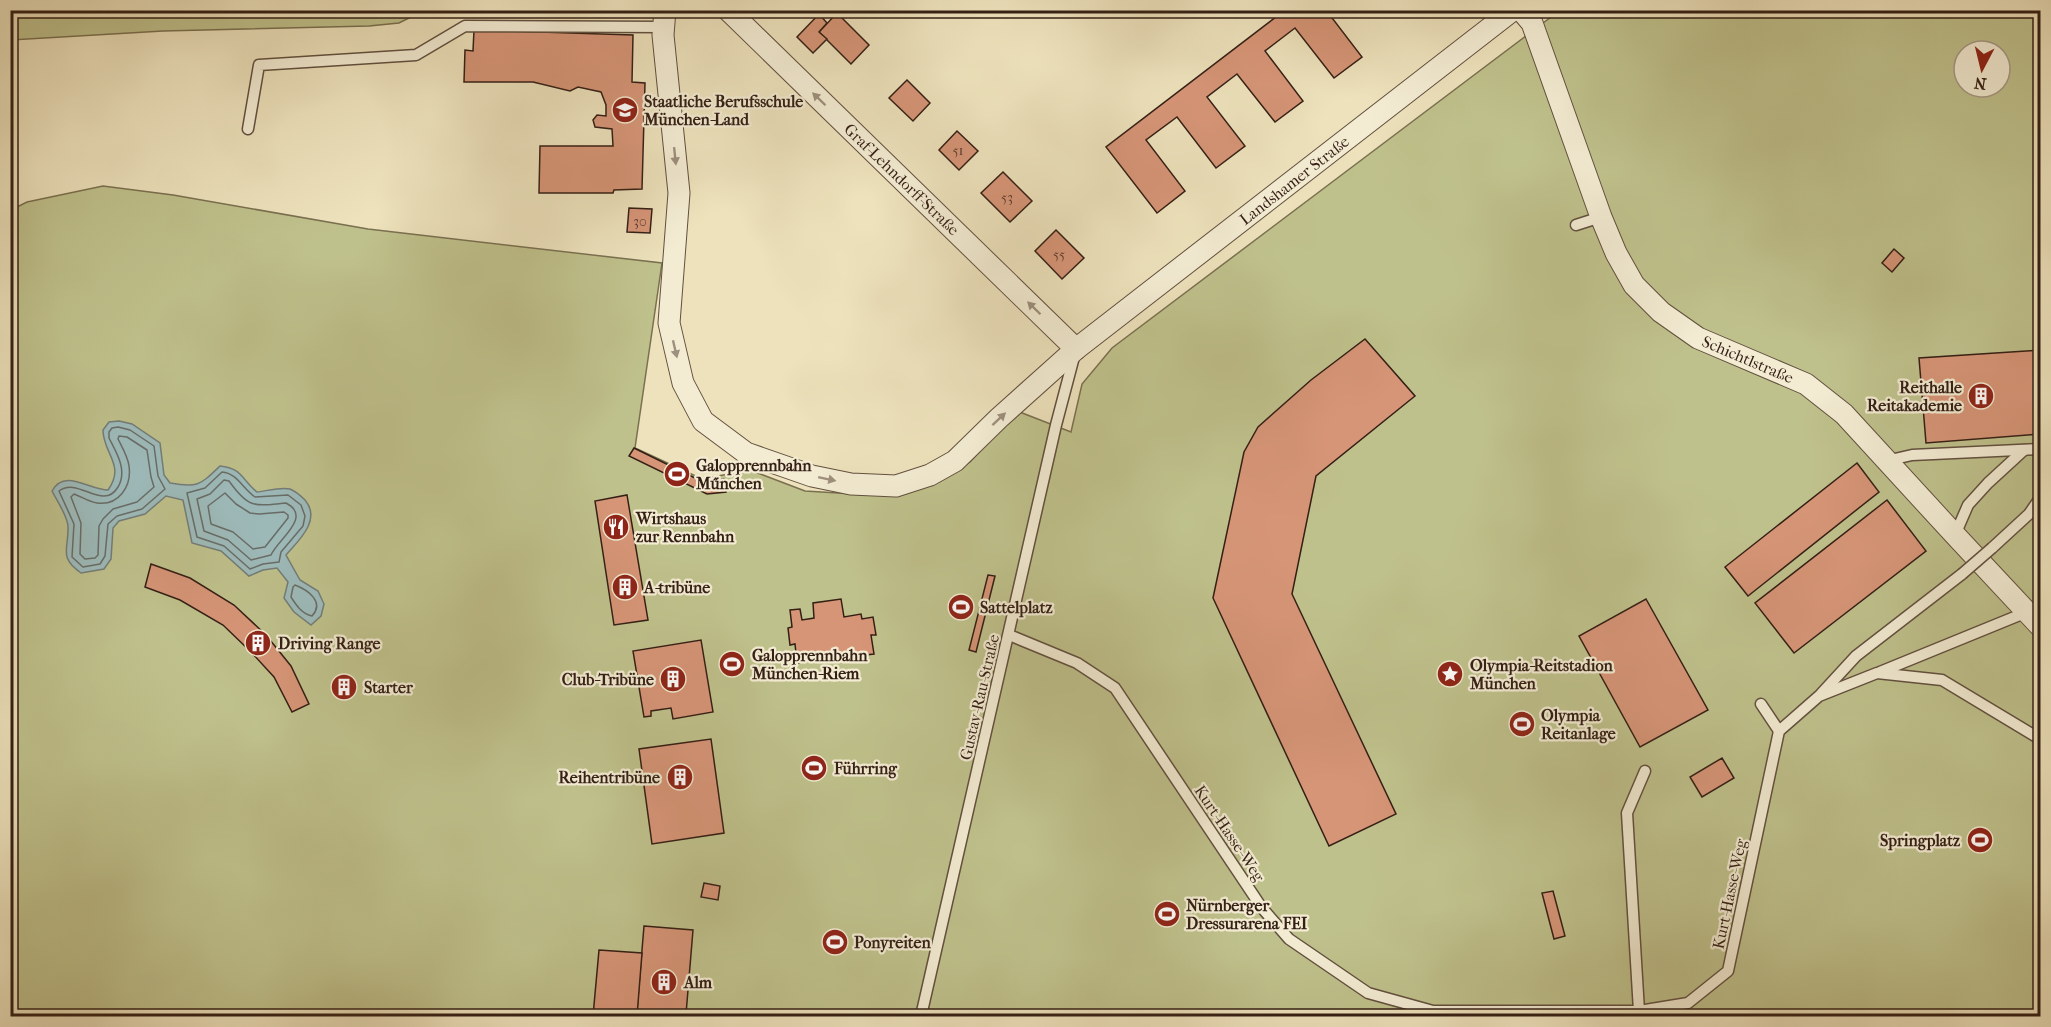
<svg xmlns="http://www.w3.org/2000/svg" width="2051" height="1027" viewBox="0 0 2051 1027" font-family="'IM FELL French Canon',serif">
  <style>
    .green { fill: #bfc18c; stroke: #7a7050; stroke-width: 1.5; fill-rule: evenodd }
    .water { fill: #9dbbbb; stroke: #737d79; stroke-width: 1.5 }
    .lines { fill: none; stroke-linecap: round; stroke-linejoin: round }
    .shore { stroke: #686d68; stroke-width: 1.5 }
    .building { fill: #d69577; stroke: #341f15; stroke-width: 1.5 }
    .lane-casing { stroke: #62503f; stroke-width: 13 }
    .street-casing { stroke: #62503f; stroke-width: 23 }
    .lane { stroke: #f3ecd3; stroke-width: 10 }
    .street { stroke: #f3ecd3; stroke-width: 21 }
    .lane-bridge-casing { stroke: #62503f; stroke-width: 13; stroke-linecap: butt }
    .lane-bridge { stroke: #f3ecd3; stroke-width: 10 }
    .oneway { fill: #9d907e }
    .labels { text-anchor: middle; stroke-width: 4.5; stroke-linejoin: round; paint-order: stroke }
    .number-label { font-size: 14px; fill: #5c3c2e }
    .poi-label { font-size: 16px; font-weight: bold; fill: #341f15; stroke: #f3ecd3; text-anchor: start }
    .street-label { font-size: 16px; fill: #341f15; stroke: #f3ecd3 }
  </style>
  <rect width="100%" height="100%" fill="#ede2bc"/>
  <filter id="stains"><feTurbulence type="fractalNoise" baseFrequency=".00333" numOctaves="4"/><feColorMatrix values="0 0 0 0 .2 0 0 0 0 .09 0 0 0 0 .02 0 0 0 .5 -.17"/></filter>
  <radialGradient id="worn" r=".72"><stop offset=".6" stop-color="#630" stop-opacity="0"/><stop offset="1" stop-color="#630" stop-opacity=".3"/></radialGradient>
  <g class="green">
    <polygon points="11,10 423,10 423,11 399,23 369,26 163,31 11,40"/>
    <path d="M 1549,11 L 2040,11 L 2040,1016 L 11,1016 L 11,210 L 27,202 L 103,186 L 173,195 L 368,229 L 662,263 L 635,448 L 702,479 L 750,470 L 805,491 L 855,494 L 934,483 L 970,462 L 1017,411 L 1071,432 L 1082,384 L 1112,348 L 1551,17 ZM 1964,51 L 2000,51 L 2000,87 L 1964,87 Z"/>
  </g>
  <path class="water" d="M 119,421 L 132,424 L 160,443 L 164,475 L 170,483 C 198,488 200,485 220,466 C 242,468 242,480 257,492 C 266,491 281,487 290,489 C 295,491 301,496 305,500 C 322,520 298,541 286,555 L 300,580 L 318,591 L 324,604 L 321,616 L 311,625 L 294,612 L 284,598 L 288,582 L 277,568 L 263,570 L 249,576 L 221,551 L 192,543 L 183,500 L 166,496 L 145,514 L 119,521 L 113,528 L 111,559 L 104,569 L 81,573 C 58,557 69,549 68,526 C 67,515 57,501 52,491 C 65,468 89,490 108,490 C 126,465 103,454 103,430 L 109,422 Z"/>
  <g class="lines">
    <g class="shore">
      <path d="M 118,427 L 130,430 L 154,446 L 158,476 L 165,489 L 142,509 L 117,516 L 108,524 L 105,556 L 100,564 L 83,567 L 72,557 L 74,524 L 59,491 C 78,476 103,512 118,487 C 128,470 116,452 109,438 L 109,432 L 112,428 Z"/>
      <path d="M 119,436 L 127,437 L 147,450 L 151,477 L 154,487 L 137,502 L 113,509 L 103,519 L 99,526 L 98,555 L 95,558 L 85,559 L 80,554 L 81,523 L 71,497 L 74,494 C 82,497 89,502 97,503 C 118,506 132,487 129,466 C 128,457 122,447 118,439 Z"/>
      <path d="M 222,472 C 237,473 243,489 255,497 L 288,495 L 301,505 L 305,516 L 303,526 L 281,552 L 279,562 L 263,564 L 250,569 L 224,546 L 197,537 L 187,493 L 205,488 Z"/>
      <path d="M 224,480 L 229,481 C 249,509 254,506 286,503 C 313,517 278,539 271,555 L 251,560 L 228,540 L 204,531 L 197,499 L 210,494 Z"/>
      <polygon points="225,493 236,504 250,513 259,514 284,512 288,515 288,518 265,547 253,549 233,532 211,524 208,506"/>
      <path d="M 295,585 C 308,590 325,602 312,616 C 302,614 296,605 291,597 L 293,587 Z"/>
    </g>
  </g>
  <g class="building">
    <polygon points="1285,10 1326,10 1362,57 1334,78 1295,28 1265,51 1303,101 1275,122 1237,74 1207,97 1245,146 1216,168 1177,117 1146,140 1185,191 1157,213 1106,147"/>
    <polygon points="837,13 869,45 851,64 819,32"/>
    <polygon points="819,14 827,23 819,32 827,39 813,53 797,37"/>
    <polygon points="474,30 633,35 632,82 645,83 642,189 614,190 613,193 539,193 540,146 613,146 612,129 595,127 593,120 597,115 606,116 606,105 601,92 578,87 570,91 533,82 464,82 465,50 473,51"/>
    <polygon points="907,80 930,103 913,121 889,98"/>
    <polygon points="957,131 978,151 959,170 939,150"/>
    <polygon points="1003,172 1032,201 1010,222 981,193"/>
    <polygon points="629,208 652,209 650,233 627,232"/>
    <polygon points="1056,230 1084,258 1062,279 1035,251"/>
    <polygon points="1894,249 1904,258 1892,272 1882,263"/>
    <polygon points="1365,339 1415,396 1316,476 1292,594 1396,814 1329,846 1213,598 1244,452 1258,427 1311,380"/>
    <polygon points="2040,350 2040,434 1926,443 1919,358"/>
    <polygon points="634,448 701,481 724,479 726,492 707,494 629,456"/>
    <polygon points="1857,463 1879,492 1748,596 1725,567"/>
    <polygon points="627,495 648,620 614,625 595,501"/>
    <polygon points="1887,500 1926,551 1794,653 1755,603"/>
    <polygon points="151,564 190,578 234,605 266,635 291,666 309,704 292,712 274,677 251,652 223,625 180,600 145,587"/>
    <polygon points="988,575 995,576 976,652 969,650"/>
    <polygon points="841,599 844,617 861,614 862,619 873,617 876,635 871,635 874,654 857,656 857,654 847,655 848,658 823,661 822,657 797,663 795,644 790,645 788,628 792,627 790,610 800,609 802,620 814,618 813,603"/>
    <polygon points="1646,599 1708,710 1640,747 1579,636"/>
    <polygon points="701,640 713,712 673,719 671,708 651,711 651,716 644,717 633,651"/>
    <polygon points="340,680 350,683 347,693 338,690"/>
    <polygon points="711,739 724,833 652,844 639,749"/>
    <polygon points="1722,758 1734,778 1702,797 1690,777"/>
    <polygon points="704,883 720,886 718,900 701,897"/>
    <polygon points="1553,891 1565,936 1554,939 1542,893"/>
    <polygon points="644,926 693,930 686,1014 637,1010"/>
    <polygon points="599,950 642,953 637,1016 593,1016"/>
    <polygon points="637,1010 664,1013 664,1016 637,1016"/>
    <polygon points="673,1013 686,1014 686,1016 672,1016"/>
  </g>
  <g class="lines">
    <defs>
      <g id="lane">
        <polyline points="248,129 259,65 416,55 465,26 663,27"/>
        <polyline points="1576,225 1601,217"/>
        <polyline points="1886,461 1912,455 2040,449"/>
        <polyline points="1955,535 1968,505 1988,483 2024,450"/>
        <polyline points="1992,548 2029,514 2040,498"/>
        <polyline points="1009,635 1077,663 1115,688 1262,908 1289,939 1368,993 1433,1011 1639,1011 1688,1003 1728,971 1779,731 1819,696 1877,673 1942,680 2040,739"/>
        <polyline points="1880,672 2027,612"/>
        <polyline points="1821,694 1856,656 1962,574"/>
        <polyline points="1761,704 1779,731"/>
        <polyline points="1639,1011 1627,813 1645,771"/>
        <polyline points="921,1016 1056,425 1075,353"/>
      </g>
      <g id="street">
        <polyline points="665,10 663,35 679,193 669,323 683,383 703,421 746,453 812,476 851,484 896,486 930,475 955,461 999,418 1076,349 1513,10"/>
        <polyline points="728,10 1076,349"/>
        <polyline points="1521,10 1532,23 1601,217 1616,253 1634,285 1661,312 1698,338 1806,384 1844,414 1955,535 2040,626"/>
      </g>
    </defs>
    <use href="#lane" class="lane-casing"/>
    <use href="#street" class="street-casing"/>
    <use href="#lane" class="lane"/>
    <use href="#street" class="street"/>
    <defs>
      <polyline id="lane-bridge" points="1962,574 1992,548"/>
    </defs>
    <use href="#lane-bridge" class="lane-bridge-casing"/>
    <use href="#lane-bridge" class="lane-bridge"/>
  </g>
  <defs><path id="oneway-solid" d="M-6-.8H1V-3.2L6.5 0L1 3.2V.8H-6Z" transform="scale(1.5)"/></defs>
  <g class="oneway">
    <use href="#oneway-solid" transform="translate(819 99) rotate(-136)"/>
    <use href="#oneway-solid" transform="translate(675 156) rotate(84)"/>
    <use href="#oneway-solid" transform="translate(1034 308) rotate(-136)"/>
    <use href="#oneway-solid" transform="translate(675 349) rotate(77)"/>
    <use href="#oneway-solid" transform="translate(999 419) rotate(-43)"/>
    <use href="#oneway-solid" transform="translate(827 479) rotate(12)"/>
  </g>
  <defs>
    <symbol id="school-disc" viewBox="-11 -11 22 22"><circle r="9.5" fill="#8f2418" stroke="#f3ecd3"/><path d="M0-5L7-2L0 1L-7-2ZM-4 1L0 2.5L4 1V4Q0 6-4 4Z" fill="#fff"/></symbol>
    <symbol id="building-disc" viewBox="-11 -11 22 22"><circle r="9.5" fill="#8f2418" stroke="#f3ecd3"/><path d="M-4-6H4V6H1V3H-1V6H-4ZM-2.5-4.3h1.7v1.8h-1.7ZM.8-4.3h1.7v1.8H.8ZM-2.5-1h1.7V.8h-1.7ZM.8-1h1.7V.8H.8Z" fill="#fff"/></symbol>
    <symbol id="stadium-disc" viewBox="-11 -11 22 22"><circle r="9.5" fill="#8f2418" stroke="#f3ecd3"/><path d="M0-5a6.5 5 0 1 0 0 10a6.5 5 0 1 0 0-10ZM-3.5-1.8h7v3.6h-7Z" fill="#fff"/></symbol>
    <symbol id="restaurant-disc" viewBox="-11 -11 22 22"><circle r="9.5" fill="#8f2418" stroke="#f3ecd3"/><path d="M-5-6h1v4h1v-4h1v4h1v-4h1v5L-1.5 .5V6h-2V.5L-5-1ZM5-6V6H3V1.5H1.5Q1.5-4 5-6Z" fill="#fff"/></symbol>
    <symbol id="sight-disc" viewBox="-11 -11 22 22"><circle r="9.5" fill="#8f2418" stroke="#f3ecd3"/><path d="M0-6L1.8-2.2L6-1.7L2.9 1.2L3.7 5.4L0 3.3L-3.7 5.4L-2.9 1.2L-6-1.7L-1.8-2.2Z" fill="#fff"/></symbol>
  </defs>
  <g fill-rule="evenodd">
    <use href="#school-disc" x="610" y="95" width="30" height="30"/>
    <use href="#building-disc" x="1966" y="381" width="30" height="30"/>
    <use href="#stadium-disc" x="662" y="459" width="30" height="30"/>
    <use href="#restaurant-disc" x="601" y="512" width="30" height="30"/>
    <use href="#building-disc" x="610" y="572" width="30" height="30"/>
    <use href="#stadium-disc" x="946" y="592" width="30" height="30"/>
    <use href="#building-disc" x="243" y="628" width="30" height="30"/>
    <use href="#stadium-disc" x="717" y="649" width="30" height="30"/>
    <use href="#sight-disc" x="1435" y="659" width="30" height="30"/>
    <use href="#building-disc" x="658" y="664" width="30" height="30"/>
    <use href="#building-disc" x="329" y="672" width="30" height="30"/>
    <use href="#stadium-disc" x="1507" y="709" width="30" height="30"/>
    <use href="#stadium-disc" x="799" y="753" width="30" height="30"/>
    <use href="#building-disc" x="665" y="762" width="30" height="30"/>
    <use href="#stadium-disc" x="1965" y="825" width="30" height="30"/>
    <use href="#stadium-disc" x="1152" y="899" width="30" height="30"/>
    <use href="#stadium-disc" x="820" y="927" width="30" height="30"/>
    <use href="#building-disc" x="649" y="967" width="30" height="30"/>
  </g>
  <g class="labels">
    <g class="number-label">
      <text x="958" y="155">51</text>
      <text x="1007" y="202">53</text>
      <text x="640" y="226">30</text>
      <text x="1059" y="259">55</text>
    </g>
    <g class="poi-label">
      <text x="644" y="107">Staatliche Berufsschule<tspan x="644" dy="18">München-Land</tspan></text>
      <text x="1962" y="393" text-anchor="end">Reithalle<tspan x="1962" dy="18">Reitakademie</tspan></text>
      <text x="696" y="471">Galopprennbahn<tspan x="696" dy="18">Műnchen</tspan></text>
      <text x="636" y="524">Wirtshaus<tspan x="636" dy="18">zur Rennbahn</tspan></text>
      <text x="644" y="593">A-tribüne</text>
      <text x="980" y="613">Sattelplatz</text>
      <text x="278" y="649">Driving Range</text>
      <text x="752" y="661">Galopprennbahn<tspan x="752" dy="18">München-Riem</tspan></text>
      <text x="1470" y="671">Olympia-Reitstadion<tspan x="1470" dy="18">München</tspan></text>
      <text x="654" y="685" text-anchor="end">Club-Tribüne</text>
      <text x="364" y="693">Starter</text>
      <text x="1541" y="721">Olympia<tspan x="1541" dy="18">Reitanlage</tspan></text>
      <text x="834" y="774">Führring</text>
      <text x="660" y="783" text-anchor="end">Reihentribüne</text>
      <text x="1960" y="846" text-anchor="end">Springplatz</text>
      <text x="1186" y="911">Nürnberger<tspan x="1186" dy="18">Dressurarena FEI</tspan></text>
      <text x="854" y="948">Ponyreiten</text>
      <text x="684" y="988">Alm</text>
    </g>
    <g class="street-label">
      <text transform="translate(902 179) rotate(44)" y="6">Graf-Lehndorff-Straße</text>
      <text transform="translate(1294 180) rotate(-38)" y="6">Landshamer Straße</text>
      <text transform="translate(1748 359) rotate(23)" y="6">Schichtlstraße</text>
      <text transform="translate(979 697) rotate(-77)" y="6">Gustav-Rau-Straße</text>
      <text transform="translate(1230 833) rotate(56)" y="6">Kurt-Hasse-Weg</text>
      <text transform="translate(1729 894) rotate(-78)" y="6">Kurt-Hasse-Weg</text>
    </g>
  </g>
  <rect width="2051" height="1027" fill="none" stroke="#ede2bc" stroke-width="36"/>
  <rect x="12" y="12" width="2027" height="1003" fill="none" stroke="#341f15" stroke-width="3"/>
  <rect x="18" y="18" width="2015" height="991" fill="none" stroke="#341f15" stroke-width="1.5"/>
  <g transform="translate(1982 69) rotate(187)"><circle r="28" fill="#f3ecd3" stroke="#a79a87" stroke-width="1.5"/>
  <path d="M0-4.5L10 22L0 15L-10 22Z" fill="#8f2418"/>
  <text y="-9" font-size="16" font-weight="bold" text-anchor="middle" fill="#341f15">N</text>
  </g>
  <rect width="100%" height="100%" filter="url(#stains)"/>
  <rect width="100%" height="100%" fill="url(#worn)"/>
</svg>
